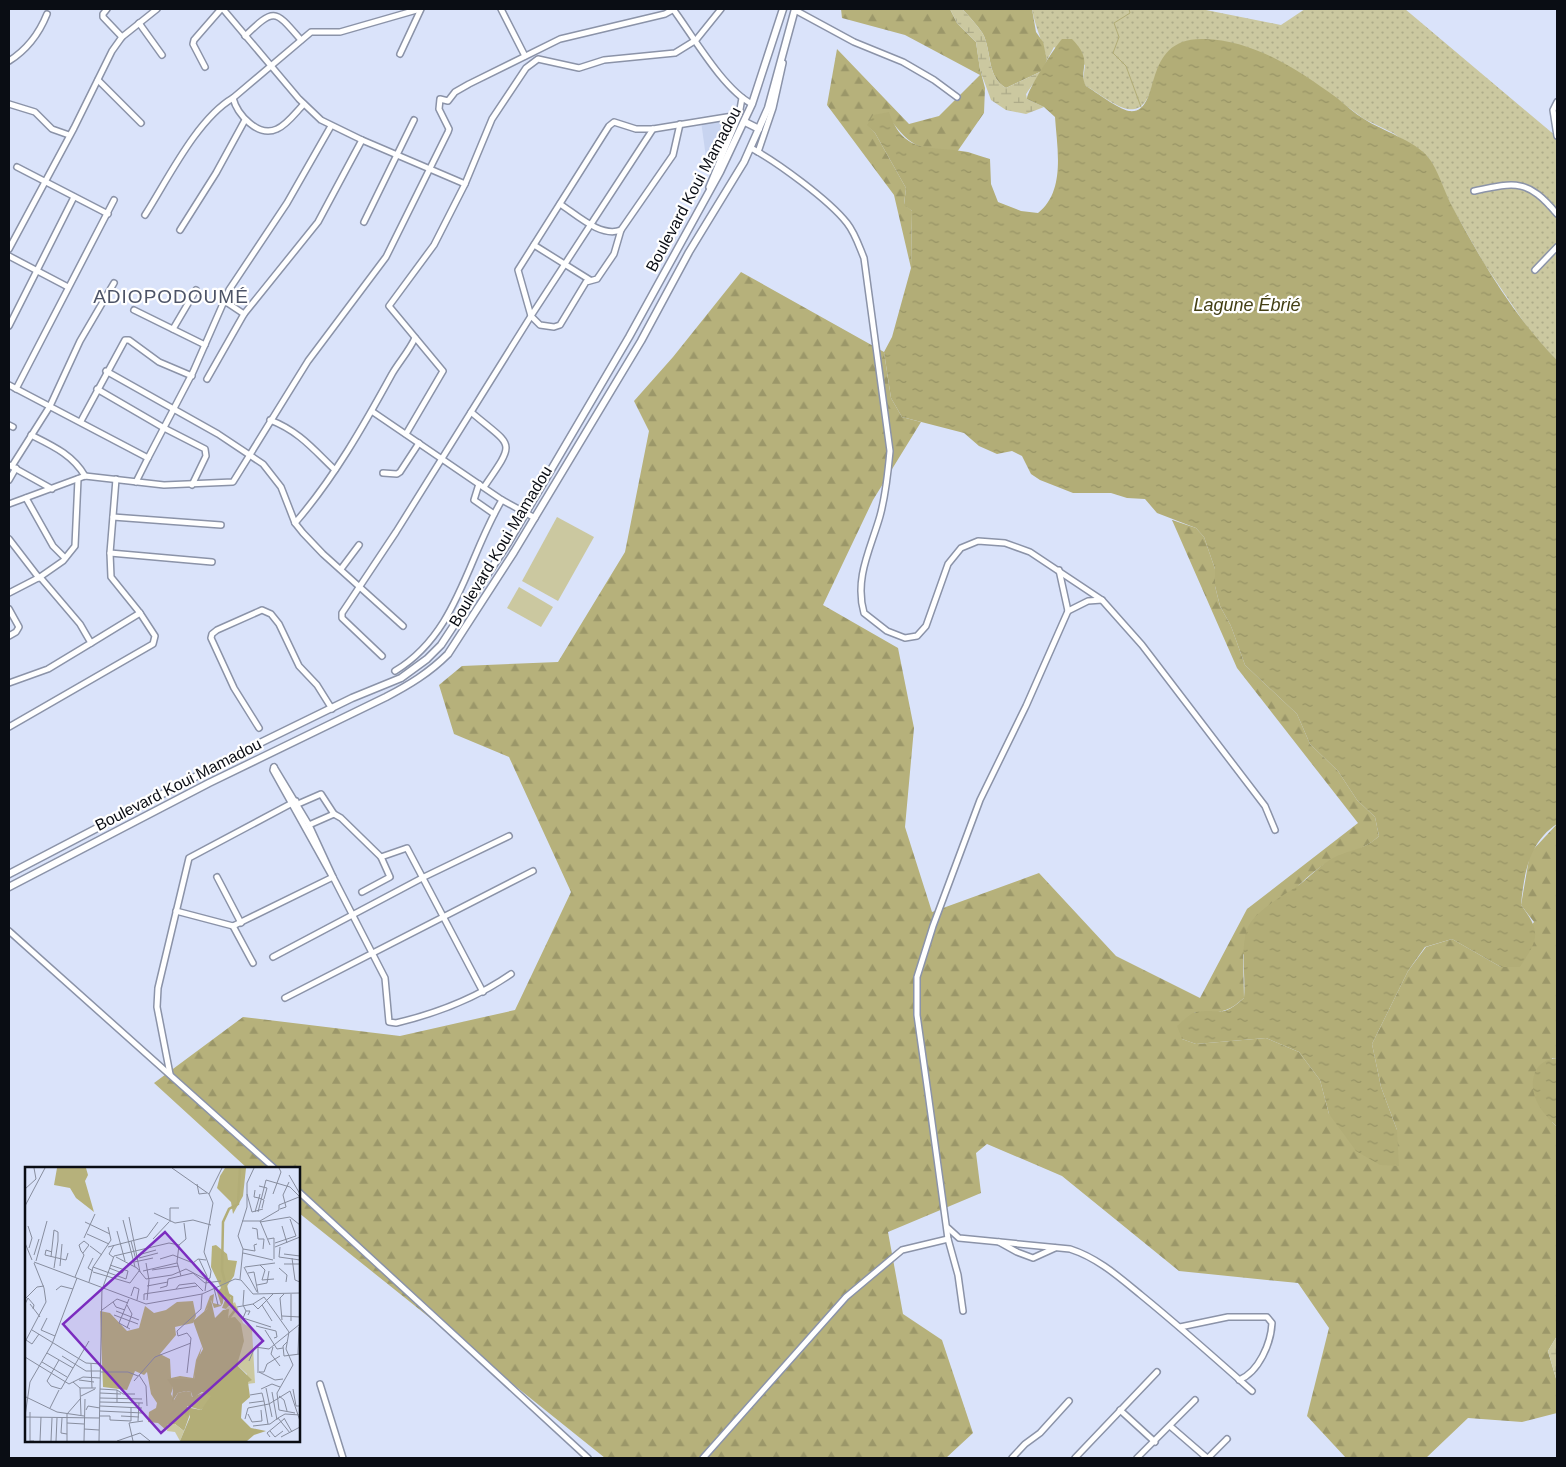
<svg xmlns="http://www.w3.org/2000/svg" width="1566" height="1467" viewBox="0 0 1566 1467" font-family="Helvetica,sans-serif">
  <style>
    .built { fill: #c8d4f0 }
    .grass { fill: url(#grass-dots) }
    .forest { fill: url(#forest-firs) }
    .wetland { fill: url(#wetland-marsh) }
    .pitch { fill: #cbc8a0 }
    .water { fill: url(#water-ripples) }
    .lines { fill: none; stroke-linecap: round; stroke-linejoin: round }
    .stream { stroke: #b2ad77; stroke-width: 1 }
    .minor-casing { stroke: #8b93a8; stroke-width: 8 }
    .major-casing { stroke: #8b93a8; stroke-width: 9 }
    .minor { stroke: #fff; stroke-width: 5 }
    .major { stroke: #fff; stroke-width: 6 }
    .labels { text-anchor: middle; stroke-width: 4.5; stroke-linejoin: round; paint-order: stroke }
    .street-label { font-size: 16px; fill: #0a0d14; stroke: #fff }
    .water-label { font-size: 18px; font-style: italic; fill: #433f14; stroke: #fff }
    .quarter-label { font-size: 19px; letter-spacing: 1px; fill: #4d5467; stroke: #fff }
    .inset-river { fill: none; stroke: #b2ad77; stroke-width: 2.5 }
    .inset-road { fill: none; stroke: #878d9e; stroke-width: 1 }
    .view { fill: #7b2cbf; fill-opacity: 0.15; stroke: #7b2cbf; stroke-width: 2.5 }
    .inset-edge { fill: none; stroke: #0a0d14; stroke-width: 2.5 }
  </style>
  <defs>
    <pattern id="grass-dots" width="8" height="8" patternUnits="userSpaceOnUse" patternTransform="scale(1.25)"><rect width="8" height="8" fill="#cbc8a0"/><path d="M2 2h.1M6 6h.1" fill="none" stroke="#adab89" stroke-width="1.8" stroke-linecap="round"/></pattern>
    <pattern id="forest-firs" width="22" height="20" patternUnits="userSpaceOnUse" patternTransform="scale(1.25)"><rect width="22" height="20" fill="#b6b17b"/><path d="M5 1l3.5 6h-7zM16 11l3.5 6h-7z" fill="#9b9769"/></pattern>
    <pattern id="wetland-marsh" width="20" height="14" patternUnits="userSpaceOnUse" patternTransform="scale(1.25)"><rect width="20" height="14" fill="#cbc8a0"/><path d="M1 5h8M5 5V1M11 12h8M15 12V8" fill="none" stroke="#adab89"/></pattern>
    <pattern id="water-ripples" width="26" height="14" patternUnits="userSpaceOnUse" patternTransform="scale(1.25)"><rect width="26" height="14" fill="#b2ad77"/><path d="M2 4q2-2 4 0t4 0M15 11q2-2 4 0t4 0" fill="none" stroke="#989466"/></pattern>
  </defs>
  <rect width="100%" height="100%" fill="#dae3fa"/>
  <polygon class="built" points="736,118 708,172 701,121"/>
  <path class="grass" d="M 1032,9 L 1201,9 L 1281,25 L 1305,9 L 1405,9 L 1557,137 L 1557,360 L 1534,337 L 1485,265 L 1452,207 L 1428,157 L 1393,133 L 1364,119 L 1337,99 L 1152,86 C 1140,130 1112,101 1086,86 L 1083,81 L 1085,65 L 1054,47 L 1047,60 C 1043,42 1035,27 1032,9 Z"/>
  <g class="forest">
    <path d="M 841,9 L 950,9 L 957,23 L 976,42 L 980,69 L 985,88 L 984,113 L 957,152 C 923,147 915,152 893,123 L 868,125 L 875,133 L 906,188 L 904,204 L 912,211 L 911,268 L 894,195 L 827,105 L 837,49 L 909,124 L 939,116 L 980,75 L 905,35 L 842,18 Z"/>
    <path d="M 962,9 L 1032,9 L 1036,32 L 1043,42 L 1047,60 L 1042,71 L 1006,88 C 987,76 992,56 984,36 C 981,29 968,15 962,9 Z"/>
    <path d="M 741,272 L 884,352 L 891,398 L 902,417 L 921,422 L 873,500 L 823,605 L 898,648 L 914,728 L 905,827 L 932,912 L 1039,873 L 1116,956 L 1200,998 L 1247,909 L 1358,823 L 1237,668 L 1172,520 L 1196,528 L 1204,537 L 1215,569 L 1215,586 L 1220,606 L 1231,626 L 1245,665 L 1297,714 L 1310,744 L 1338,771 L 1357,800 L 1375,817 L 1379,836 C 1361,853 1340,853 1319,868 C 1290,888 1265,927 1243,955 L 1244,998 C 1226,1014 1218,1013 1195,1012 L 1182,1039 L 1196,1044 L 1266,1038 L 1299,1052 L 1320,1080 L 1329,1114 L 1397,1130 L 1381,1087 L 1372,1044 L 1408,971 L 1426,947 L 1452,939 L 1501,967 L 1534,922 L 1521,905 L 1530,853 L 1557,824 L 1557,1058 L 1552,1058 L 1552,1122 L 1557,1127 L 1557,1336 L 1548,1351 L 1557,1382 L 1557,1413 L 1522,1422 L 1468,1418 L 1426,1458 L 1346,1458 L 1307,1416 L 1329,1328 L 1298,1283 L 1179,1271 L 1062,1176 L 987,1144 L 976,1153 L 981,1193 L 888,1232 L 903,1314 L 942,1340 L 973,1433 L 946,1458 L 605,1458 L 299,1213 L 299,1168 L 247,1168 L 154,1083 L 243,1017 L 400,1036 L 515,1010 L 571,892 L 509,757 L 454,734 L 439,685 L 462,666 L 558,662 L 625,552 L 649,431 L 634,401 L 673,357 Z"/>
  </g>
  <g class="wetland">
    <path d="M 950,9 L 962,9 C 968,15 981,29 984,36 C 992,56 987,76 1006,88 L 1042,71 L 1026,94 L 1027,99 L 1044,107 L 1026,114 L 1006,110 L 991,100 L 980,70 L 976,42 L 957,23 Z"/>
    <polygon points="1557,1336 1557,1382 1548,1351"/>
  </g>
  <g class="pitch">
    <polygon points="557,517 594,537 558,601 522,581"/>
    <polygon points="519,587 553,607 541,627 507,608"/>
  </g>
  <g class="water">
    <path d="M 1062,39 L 1072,39 C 1095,62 1077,70 1086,86 C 1096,92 1118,109 1129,111 C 1164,115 1138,37 1204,39 C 1254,40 1298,70 1337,98 C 1346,105 1354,113 1364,119 C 1381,130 1415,141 1428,157 C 1438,169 1445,194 1453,208 C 1482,262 1514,317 1557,360 L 1557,824 C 1529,842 1524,874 1521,905 C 1542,933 1538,939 1520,967 L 1501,967 L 1452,939 L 1425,947 L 1408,971 L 1372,1044 L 1381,1087 L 1397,1130 L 1399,1166 L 1380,1165 L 1356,1151 L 1329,1114 L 1320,1080 L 1299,1052 L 1266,1038 L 1196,1044 L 1182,1039 L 1177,1026 C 1182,1022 1190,1013 1196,1012 C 1221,1008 1221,1019 1244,998 C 1246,975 1240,951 1247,929 C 1254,911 1283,896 1299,885 C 1311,876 1321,864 1335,857 C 1352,849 1364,850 1379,836 L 1375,817 L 1357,800 L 1338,771 L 1310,744 L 1297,714 L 1245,665 L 1231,626 L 1220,606 L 1215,586 L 1215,569 L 1204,537 L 1196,528 L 1157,513 L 1145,499 L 1127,498 L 1111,493 L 1073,493 L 1040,480 L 1031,474 L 1022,456 L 1012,451 L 997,454 L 979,446 L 964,433 L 902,417 L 891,398 L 884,352 L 892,337 L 911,268 L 912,211 L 904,205 L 906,188 L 875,133 L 867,125 L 873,115 L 889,112 C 904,156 931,145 968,152 C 975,154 982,157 990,159 L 991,184 L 998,202 L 1021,211 L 1038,213 C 1066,191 1057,148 1055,117 L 1044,107 L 1027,99 C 1026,92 1056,45 1062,39 Z"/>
    <path d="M 1557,1058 L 1557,1127 C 1550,1120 1541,1111 1537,1102 C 1528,1082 1533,1060 1557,1058 Z"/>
  </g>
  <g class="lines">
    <polyline class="stream" points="1129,9 1130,13 1114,23 1119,37 1113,53 1126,66 1141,107"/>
    <defs>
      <g id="minor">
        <polyline points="107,9 103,14 103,17 122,37"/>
        <polyline points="223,9 299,99 321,120 362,140 465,184"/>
        <polyline points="501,9 525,56"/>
        <path d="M 673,9 C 693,36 723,89 752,104"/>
        <polyline points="795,10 854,42 903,62 934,80 957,97"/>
        <polyline points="139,23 162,55"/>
        <path d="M 245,36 C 275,7 275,10 301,40"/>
        <polyline points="400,54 421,9"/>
        <path d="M 9,61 C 28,49 39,34 47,14"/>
        <polyline points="205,67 193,44 194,40 221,9"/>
        <polyline points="98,80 141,123"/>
        <polyline points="1557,102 1553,110 1557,136"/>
        <polyline points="9,104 35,112 52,129 69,135"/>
        <path d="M 304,104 C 296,112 287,125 277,129 C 258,138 237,114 233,98 L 311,32 L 340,32 L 420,9"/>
        <path d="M 751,148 C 777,162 829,200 847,223 C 855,233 859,246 864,258 L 890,451 C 888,473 886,494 880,516 C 871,548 854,578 864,613 L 887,631 L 905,638 L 917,636 L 926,626 L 948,564 L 961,548 L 978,541 L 1005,543 L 1030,552 L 1102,600 L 1142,645 L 1265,806 L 1275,830"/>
        <polyline points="758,152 773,108 783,63"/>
        <polyline points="17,167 108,214"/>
        <polyline points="709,187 739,115 742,98"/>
        <path d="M 1474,191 C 1516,182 1528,179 1557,214"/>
        <path d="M 560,204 C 577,215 601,238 621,230 L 673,155 L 680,124"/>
        <path d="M 145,215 C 168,179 197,119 233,98"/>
        <polyline points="364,222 414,120"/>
        <polyline points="180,230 216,173 245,120"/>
        <polyline points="621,230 614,254 597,279 586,282 560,325 554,327 540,325 531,316 518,270 609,126 614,122 636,129 653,129 739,115"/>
        <polyline points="534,245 590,280"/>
        <polyline points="9,249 74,128 112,51 122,37 157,9"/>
        <polyline points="9,256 68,287"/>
        <polyline points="1535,270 1557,247"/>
        <polyline points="226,302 244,314"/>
        <polyline points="134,310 205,345"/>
        <polyline points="9,326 74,197"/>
        <polyline points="173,329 196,290"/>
        <polyline points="106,371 218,434 263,464 281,487 295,523 303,533 323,554 403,626"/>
        <polyline points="207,379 244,314 318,222 362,140"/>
        <polyline points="9,385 148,458 136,482"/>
        <polyline points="16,389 114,200"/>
        <polyline points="97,389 164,428 205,449 206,456 192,485"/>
        <polyline points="373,412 502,500 535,518"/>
        <path d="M 471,412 C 513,448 517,439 484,487"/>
        <path d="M 270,420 C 299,431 314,450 335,470"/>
        <polyline points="81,421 125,340 129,340 159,362 192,376"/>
        <polyline points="9,425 13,427"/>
        <polyline points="406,434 443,371 389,306 434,245 465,184 492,119 526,68 538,59 579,68 604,60 675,53 696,40 721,9"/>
        <path d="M 31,435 C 53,446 73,455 85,476"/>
        <polyline points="148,458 193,372 229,290 287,203 331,126"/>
        <polyline points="9,465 52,489"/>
        <polyline points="12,466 50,406 80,341 114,283"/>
        <polyline points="383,473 397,474 400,472 419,443"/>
        <polyline points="9,480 16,468"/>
        <polyline points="479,484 474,500 494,514"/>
        <polyline points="26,498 53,546 65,558"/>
        <polyline points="9,504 85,476 164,485 233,482 308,361 386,257 448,132 449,129 439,109 440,99 448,101 455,92 469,84 560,39 665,14 674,9"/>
        <polyline points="113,517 221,525"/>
        <path d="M 295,523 C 334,478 364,425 392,374 C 399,362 409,351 415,338"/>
        <polyline points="9,539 39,578"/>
        <polyline points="110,553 212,562"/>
        <polyline points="341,569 359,545"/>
        <polyline points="40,577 63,561 75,546 78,479"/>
        <polyline points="9,593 40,577 80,624 91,643 48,669 9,683"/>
        <polyline points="9,609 19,627 16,632 9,636"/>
        <polyline points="1068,611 1088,601 1102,600"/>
        <polyline points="91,643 140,613"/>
        <polyline points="382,656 342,618 342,613 396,532 531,316 653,129"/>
        <path d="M 395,671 C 458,633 467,558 502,500"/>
        <polyline points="9,727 153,644 155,636 140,613 111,577 110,553 116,479"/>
        <polyline points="259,728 234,688 211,638 212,634 217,630 262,610 271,614 279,624 299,666 317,685 332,709"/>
        <path d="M 274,767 L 309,825 L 333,877 L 385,978 L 389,1022 L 396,1023 C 438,1013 475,999 511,974"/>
        <polyline points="274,767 273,770 332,876"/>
        <polyline points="298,804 321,794 334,814"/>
        <polyline points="309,825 334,814 341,818 381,857 407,848 483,992"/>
        <polyline points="217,877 241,923"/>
        <polyline points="362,892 390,877 381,857"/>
        <polyline points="176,911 233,926 333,877"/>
        <polyline points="233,926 253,963"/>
        <polyline points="9,931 274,1168"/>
        <polyline points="273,957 424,877 509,836"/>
        <polyline points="285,998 533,871"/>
        <polyline points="170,1074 157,1007 158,988 189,858 296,801"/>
        <polyline points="299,1192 588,1458"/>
        <path d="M 948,1228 L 959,1238 L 1070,1249 C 1098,1258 1119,1277 1141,1295 C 1179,1326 1215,1358 1252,1391"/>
        <polyline points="999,1242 1017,1252 1033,1258 1055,1248"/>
        <polyline points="963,1311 958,1275 948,1239 928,1093 917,1015 917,977 933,926 980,800 1026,706 1068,611 1059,570"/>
        <path d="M 1180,1327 L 1228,1317 L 1267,1317 L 1272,1323 C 1271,1343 1259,1372 1239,1380"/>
        <polyline points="320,1384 343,1458"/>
        <polyline points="1120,1410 1155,1442"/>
        <polyline points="1170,1426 1207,1458"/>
        <polyline points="703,1458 846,1297 902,1250 948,1239"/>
        <polyline points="1012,1458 1025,1444 1040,1433 1069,1401"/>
        <polyline points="1075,1458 1157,1372"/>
        <polyline points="1137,1458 1195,1400"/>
        <polyline points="1208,1458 1227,1439"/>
      </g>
      <g id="major">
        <polyline points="745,122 759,129"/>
        <polyline points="9,874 262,742 352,698 401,678 427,659 441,645 508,543 629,337 720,172 752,104 783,9"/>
        <path d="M 9,887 L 209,783 L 386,697 C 409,685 429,673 448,654 L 514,552 L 641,341 L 689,252 L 744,162 L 768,108 L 795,9"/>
      </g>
    </defs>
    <use href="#minor" class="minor-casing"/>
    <use href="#major" class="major-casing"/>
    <use href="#minor" class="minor"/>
    <use href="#major" class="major"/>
  </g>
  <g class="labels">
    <g class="street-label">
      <text transform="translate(693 189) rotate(-62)" y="6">Boulevard Koui Mamadou</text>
      <text transform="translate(500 546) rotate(-59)" y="6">Boulevard Koui Mamadou</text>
      <text transform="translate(178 784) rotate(-27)" y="6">Boulevard Koui Mamadou</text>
    </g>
    <g class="water-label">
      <text x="1247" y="311">Lagune Ébrié</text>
    </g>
    <g class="quarter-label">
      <text x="171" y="303">ADIOPODOUMÉ</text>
    </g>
  </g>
  <g transform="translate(25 1167)">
    <rect width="275" height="275" fill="#dae3fa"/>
    <path d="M 210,135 L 218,156 L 227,162 L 230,216 L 222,217 L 222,207 L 212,198 L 218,170 L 203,151 L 201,142 Z" fill="#cbc8a0"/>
    <path d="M 32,1 L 61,1 L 63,8 L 60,14 L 69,45 L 51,31 L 45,21 L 29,18 ZM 200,1 L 221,1 L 218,29 L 208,47 L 206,35 L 192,21 L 195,9 ZM 191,78 L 202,87 L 203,93 L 212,94 L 209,109 L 202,119 L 207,136 L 201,142 L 197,141 L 200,133 L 199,128 L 198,136 L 196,139 L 189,141 L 186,133 L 184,140 L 179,145 L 185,129 L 189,127 L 188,136 L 196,138 L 192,125 L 196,121 L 186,100 L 187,79 ZM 168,134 L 171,149 L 168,156 L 150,160 L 151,168 L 135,187 L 145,192 L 146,211 L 155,209 L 168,211 L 171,193 L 177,179 L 169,212 L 145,212 L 148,221 L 146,227 L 149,233 L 153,226 L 161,224 L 166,225 L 167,230 L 180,225 L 186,227 L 186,232 L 176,243 L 162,239 L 165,247 L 159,264 L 150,257 L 143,257 L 141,263 L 133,256 L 123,255 L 124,245 L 131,241 L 132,236 L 126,227 L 122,205 L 119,208 L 110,204 L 102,223 L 78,220 L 75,144 L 85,146 L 102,164 L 114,161 L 120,139 L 129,146 L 141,143 L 152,135 Z" fill="#b6b17b"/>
    <path d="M 143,257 L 150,257 L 159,264 L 155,274 L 150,265 L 142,264 Z" fill="#cbc8a0"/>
    <path d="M 186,133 L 190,151 L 198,143 L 204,142 L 203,151 L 210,150 L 216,157 L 219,174 L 212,198 L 227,213 L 223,215 L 225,230 L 217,237 L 216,251 L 226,261 L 241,264 L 229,268 L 222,274 L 155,274 L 165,250 L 164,245 L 163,249 L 160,248 L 161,240 L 176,243 L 186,229 L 177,225 L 168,231 L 166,225 L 161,224 L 153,226 L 147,235 L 148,221 L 142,212 L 169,212 L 172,193 L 178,182 L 168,154 L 182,142 Z" fill="#b2ad77"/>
    <path class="inset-river" d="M 200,115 L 197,103 L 198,55 L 204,42 L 213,37 L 215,1M 201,118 L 201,126 L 207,130 L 207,138 L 211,142 L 204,151"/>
    <path class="inset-road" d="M 264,8 L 275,27M 172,17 L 174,27 L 182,26M 234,19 L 242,21 L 239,32M 0,22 L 11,12 L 9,1M 230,23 L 229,30 L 234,31 L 235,27M 184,27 L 197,1M 222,27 L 227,45 L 238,42M 248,27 L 256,5 L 254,1M 0,39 L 20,1M 255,42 L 261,40 L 258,28 L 264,15M 230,45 L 234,31 L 239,33 L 237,41M 233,45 L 241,13 L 265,20 L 275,30M 129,46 L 150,56 L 168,53 L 186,58M 104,50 L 115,105M 98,53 L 110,100M 217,54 L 235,54 L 254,43 L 254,38 L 274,30M 235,54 L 245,78M 60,55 L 85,67M 145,55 L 145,41 L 154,41M 235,55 L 265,50 L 275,58M 3,59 L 7,71 L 4,81M 257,59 L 262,76M 227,61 L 232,62 L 233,72 L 239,72 L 238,82M 92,64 L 100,94M 62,67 L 84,77M 59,71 L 70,47M 128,72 L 144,55M 243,72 L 249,71 L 249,92M 106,74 L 111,93M 0,76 L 7,93M 250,76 L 271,69 L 265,52M 154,78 L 161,72 L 159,56M 65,79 L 77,88M 83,80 L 122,70 L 133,55M 250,80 L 275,70M 255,80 L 254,90 L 275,93M 218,82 L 230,84 L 229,78 L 232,77M 27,85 L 21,83 L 20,88 L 41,93 L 43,86M 218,86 L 248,93M 259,87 L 275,89M 9,88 L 14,72M 113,88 L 131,83M 26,90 L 29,63 L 33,65 L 33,74 L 29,101M 88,90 L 84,87 L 89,78M 91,90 L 112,101 L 121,112 L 147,108 L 161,102 L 182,113 L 185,111 L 186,104 L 179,85 L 188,36 L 184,27 L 147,1M 68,91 L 63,101 L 68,104M 114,91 L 133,86M 267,91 L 270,113 L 275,115M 135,92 L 148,88 L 168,96 L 173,92 L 181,93M 174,92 L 182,109 L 180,124M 11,94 L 22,54M 9,95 L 121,137 L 177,127 L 210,112 L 216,113 L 228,127 L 275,126M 109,95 L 128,91M 121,96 L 124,113 L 122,133M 259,97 L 275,97M 235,98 L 240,103 L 237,113 L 249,112M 35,99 L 37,77M 68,100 L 101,112 L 103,104 L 85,98M 219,100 L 232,125M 220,100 L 250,96M 84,101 L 97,106 L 99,103M 254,101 L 262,108 L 261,115M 127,103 L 153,99M 118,104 L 152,96M 68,105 L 105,116 L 114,104M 223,106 L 229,105 L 233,126M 50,110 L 59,88 L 57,85 L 56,84 L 54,78 L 59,74 L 64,78 L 58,86M 215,112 L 218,82 L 213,69 L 222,40 L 222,16 L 229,1M 64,115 L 68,100 L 86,73 L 83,60M 232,118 L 242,116 L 244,104M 122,119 L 143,115M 78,120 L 89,89 L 144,76 L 154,78 L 152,95 L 156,109M 135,121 L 142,119 L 143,112 L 168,106 L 180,116 L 196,114M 189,121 L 193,138M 151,122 L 154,118 L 170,116 L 178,124M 31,123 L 36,119 L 48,122M 219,123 L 218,138 L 221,144 L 225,144 L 223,148M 106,129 L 109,120 L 114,122 L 112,133M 0,132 L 12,120 L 19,119M 104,132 L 94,156 L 105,162M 119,133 L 119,127 L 172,119M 242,134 L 264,165 L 261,182 L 268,198 L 252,226 L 254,243 L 270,246M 88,135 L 91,140 L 100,143M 0,137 L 3,131 L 9,138 L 8,142M 5,137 L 15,150M 228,137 L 233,142 L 248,127M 237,138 L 247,154M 212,140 L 228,137 L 239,130 L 242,134M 77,143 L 92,132 L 103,136M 91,144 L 114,153M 221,144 L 218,151 L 246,160M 89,148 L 113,157M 257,149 L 275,150M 22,151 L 16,163 L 30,169M 257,153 L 255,131 L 259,127M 266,154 L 266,127M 231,159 L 251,164 L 252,170 L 249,171M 102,161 L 107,147 L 102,138M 7,163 L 61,196 L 76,197M 240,163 L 252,182 L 258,181M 1,173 L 7,177 L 14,167M 0,175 L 21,135 L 19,121 L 9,96M 262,175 L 258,179 L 259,189 L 275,187M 233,180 L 233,206M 248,180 L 246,187 L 255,199M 22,186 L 48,201 L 64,174M 273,187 L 274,160M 37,189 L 61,204 L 76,204M 255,189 L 242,197 L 239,205 L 234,205 L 250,213 L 258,212M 0,190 L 44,217 L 48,215 L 55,221 L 71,221M 34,193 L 22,214 L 26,219 L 36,222 L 48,201M 224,194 L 230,180 L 244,182 L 275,157M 17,195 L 42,210M 66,197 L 67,221M 76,205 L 103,205 L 113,209M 162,206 L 166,171 L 162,166 L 153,169 L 152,164 L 176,142 L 177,127M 114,208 L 121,219 L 122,239M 54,213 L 69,215M 109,214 L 130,190 L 166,176M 48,215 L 58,210 L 75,211M 55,221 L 56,248M 241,221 L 247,250M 75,222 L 92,223 L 92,235M 236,222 L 247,217 L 255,220M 268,222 L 271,239 L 275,239M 92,223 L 98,227 L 110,227M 247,225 L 252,253M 75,226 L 96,227M 225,228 L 237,226 L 239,234M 56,229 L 70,222M 254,229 L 259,233 L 262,244M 1,230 L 32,245 L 59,249M 75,231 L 117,232M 75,235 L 118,236M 224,236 L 239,234 L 243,257M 75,239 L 117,241M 25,241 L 34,223M 61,243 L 63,239 L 75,241M 75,244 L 118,246M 5,245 L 5,274 L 9,274M 223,247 L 227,255 L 237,254 L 236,243M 0,249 L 5,215 L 27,177 L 52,111M 75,249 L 85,249 L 85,253 L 106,254 L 106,240M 96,249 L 114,250M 0,250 L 74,251M 37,251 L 36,266 L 42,267M 253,251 L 260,247 L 275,248M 259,251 L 267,265M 220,252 L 223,241 L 244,237 L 265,224 L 275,254M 113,254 L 114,236M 42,256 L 59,257M 228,259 L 245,257 L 253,251 L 265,266M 59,262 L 74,263M 245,264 L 250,270 L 258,264M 245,270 L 242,266 L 259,252M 256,270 L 275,260M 15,274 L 16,250M 26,274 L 27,251M 31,274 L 32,251M 42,274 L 42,247 L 56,231M 59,274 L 60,232M 74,274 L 77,120M 92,274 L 115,266 L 125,274M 108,274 L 104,256 L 118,254"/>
    <path class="view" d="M 140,65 L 238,174 L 136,266 L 38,157 Z"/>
    <rect width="275" height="275" class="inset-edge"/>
  </g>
  <rect width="1566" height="1467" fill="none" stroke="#0a0d14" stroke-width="20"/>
</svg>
